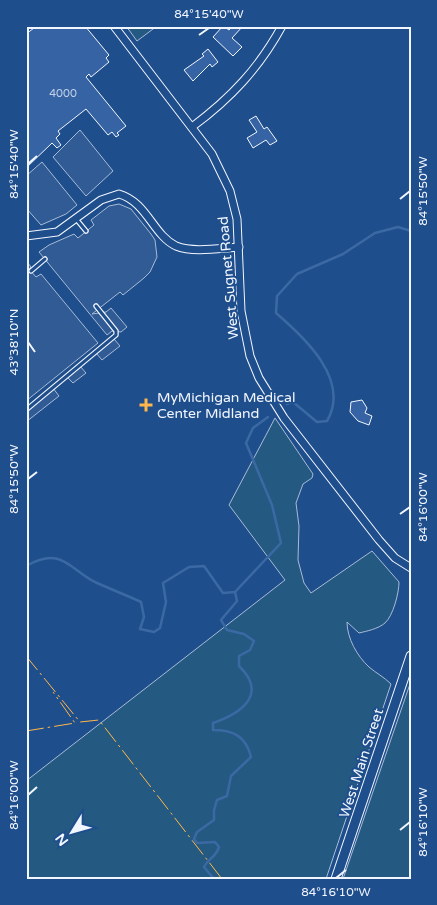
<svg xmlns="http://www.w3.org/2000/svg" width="437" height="905" viewBox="0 0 437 905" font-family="'Varela Round',sans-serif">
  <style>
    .green { fill: #245a82; stroke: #a8bbd7 }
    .parking { fill: #305b95; stroke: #a8bbd7 }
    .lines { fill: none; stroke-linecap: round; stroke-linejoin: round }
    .stream { stroke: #3b69a3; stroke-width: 2.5 }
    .building { fill: #3563a3; stroke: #f2f6ff }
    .service-casing { stroke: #f2f6ff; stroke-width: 5.5 }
    .minor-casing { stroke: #f2f6ff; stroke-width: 9 }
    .tertiary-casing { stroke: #f2f6ff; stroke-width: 11 }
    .service { stroke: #1f4e8c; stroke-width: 3 }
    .minor { stroke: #1f4e8c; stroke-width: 7 }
    .tertiary { stroke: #1f4e8c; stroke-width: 9 }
    .power { stroke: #ffb74d; stroke-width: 1; stroke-dasharray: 18 4 2.5 4; stroke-linecap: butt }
    .ticks { fill: none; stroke: #f2f6ff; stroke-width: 2 }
    .poi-dot { fill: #ffb74d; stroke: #1f4e8c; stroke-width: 2 }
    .labels { text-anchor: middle; stroke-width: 4; stroke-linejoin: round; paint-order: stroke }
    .number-label { font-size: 11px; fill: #c3d1e8 }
    .street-label { font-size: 14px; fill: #f2f6ff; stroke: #1f4e8c }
    .poi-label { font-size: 14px; fill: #f2f6ff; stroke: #1f4e8c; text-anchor: start }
    .neatline { fill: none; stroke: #f2f6ff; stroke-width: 2 }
    .ticks-label { font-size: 12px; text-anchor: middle; fill: #f2f6ff }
  </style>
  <rect width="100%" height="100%" fill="#1f4e8c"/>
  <g class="green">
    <polygon points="126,26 157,26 137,41"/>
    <path d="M 275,418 L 313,474 L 312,478 L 303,484 L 296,503 L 299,526 L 298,560 L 304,583 L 311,593 L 372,551 L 399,582 C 399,593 393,616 385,623 C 378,629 367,631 359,633 L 347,622 C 347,638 357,656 369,667 C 376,673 384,677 391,684 L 326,879 L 26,879 L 26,781 L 285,580 L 229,505 Z"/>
    <polygon points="411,681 411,879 343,879"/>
  </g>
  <g class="parking">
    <polygon points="80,130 113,171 86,196 53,157"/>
    <polygon points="42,162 77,205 66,214 41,225 26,208 26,176"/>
    <polygon points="119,204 131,209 151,234 155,240 157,257 150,272 144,278 123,295 120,292 92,314 106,312 111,308 127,327 121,332 112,331 107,335 39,252 49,245 74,234 78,238 94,225 91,220 109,206"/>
    <polygon points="27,262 31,267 29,269 36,277 41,274 98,343 26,401"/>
    <polygon points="114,339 120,346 102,360 96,353"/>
    <polygon points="80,366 86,373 73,383 67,377"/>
    <polygon points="53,388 59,396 26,422 26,410"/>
  </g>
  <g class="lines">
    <g class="stream">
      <path d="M 287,404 L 293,402 L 317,422 L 327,421 C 351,380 304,337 276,313 L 277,296 L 297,274 L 343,254 L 375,233 L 398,227 L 411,231"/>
      <path d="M 26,566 C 62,546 68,568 95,582 C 110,589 126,595 141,602 L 144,617 L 140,629 L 154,632 L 160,628 L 166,602 L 163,583 L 189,567 L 204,566 L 223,593 L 235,592 L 281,543 L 272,505 L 246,443 L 253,428 L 268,417"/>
      <path d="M 214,879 L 204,867 C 208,858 215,859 219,847 L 215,842 L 197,843 L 194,839 L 197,832 L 214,820 L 214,810 L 217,800 L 227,796 L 231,776 L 251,757 C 246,736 233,730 213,730 L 213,723 C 242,713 268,694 239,666 L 239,656 L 250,650 L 254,641 L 244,634 L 227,630 L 221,620 L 237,601 L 235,592"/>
    </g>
  </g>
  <g class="building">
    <polygon points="33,26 85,26 109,55 106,58 109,62 91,77 89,74 86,77 126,126 117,133 119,135 116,137 112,132 108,135 86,109 58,131 60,134 56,138 61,145 57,148 52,143 26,168 26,34 34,28"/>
    <polygon points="223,26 229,30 233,26 243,26 232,38 242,47 233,56 213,37"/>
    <polygon points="208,49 218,62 212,67 210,64 193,81 184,70 204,56 202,54"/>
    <polygon points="256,116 264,129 267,127 277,141 270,145 266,140 253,148 247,138 257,132 249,120"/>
    <polygon points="362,400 367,408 365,413 372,416 369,425 358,421 350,412 351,402"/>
  </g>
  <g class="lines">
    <defs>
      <g id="service">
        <polyline points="77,220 86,231"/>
        <polyline points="31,271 45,259"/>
        <polyline points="26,410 116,335 116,331 96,306"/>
      </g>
      <g id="minor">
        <polyline points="114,26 212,154 230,191 237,219 241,311 250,356 259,378 284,418 379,540 395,558 411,568"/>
        <path d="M 192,127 C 231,98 259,68 282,26"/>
        <path d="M 26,236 L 57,232 L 101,200 L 119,194 C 147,202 153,235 176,246 C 193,253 221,248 239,247"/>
      </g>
      <polyline id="tertiary" points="336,879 411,656"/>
    </defs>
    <use href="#service" class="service-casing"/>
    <use href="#minor" class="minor-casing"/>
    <use href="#tertiary" class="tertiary-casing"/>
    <use href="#service" class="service"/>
    <use href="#minor" class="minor"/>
    <use href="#tertiary" class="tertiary"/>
    <g class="power">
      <polyline points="26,656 80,722 99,720 222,879"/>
      <polyline points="26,731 75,723 53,692"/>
    </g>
  </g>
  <path class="ticks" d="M 199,35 L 209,28M 28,164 L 37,156M 400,199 L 410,191M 28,342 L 35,352M 28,479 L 37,472M 400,514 L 410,507M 28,795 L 37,787M 400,830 L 410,822M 336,878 L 346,870"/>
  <path class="poi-dot" d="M143.5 397.5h5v5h5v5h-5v5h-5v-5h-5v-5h5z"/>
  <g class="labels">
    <g class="number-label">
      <text x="63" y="97">4000</text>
    </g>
    <g class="street-label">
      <text transform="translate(228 278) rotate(-95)" y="5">West Sugnet Road</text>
      <text transform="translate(361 763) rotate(-72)" y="5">West Main Street</text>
    </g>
    <g class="poi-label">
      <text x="157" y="402">MyMichigan Medical<tspan x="157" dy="16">Center Midland</tspan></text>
    </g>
  </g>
  <rect width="437" height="905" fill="none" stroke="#1f4e8c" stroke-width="55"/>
  <g transform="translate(72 832) rotate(233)" stroke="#1f4e8c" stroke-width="4" paint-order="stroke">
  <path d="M0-4L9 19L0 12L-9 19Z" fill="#f2f6ff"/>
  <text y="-8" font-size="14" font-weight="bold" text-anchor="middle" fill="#f2f6ff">N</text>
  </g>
  <rect x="28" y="28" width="382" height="850" class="neatline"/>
  <g class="ticks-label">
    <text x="209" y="18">84°15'40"W</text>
    <text transform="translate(14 164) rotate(-90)" y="4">84°15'40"W</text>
    <text transform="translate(423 191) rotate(-90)" y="4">84°15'50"W</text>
    <text transform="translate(14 342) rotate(-90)" y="4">43°38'10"N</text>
    <text transform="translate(14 479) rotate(-90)" y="4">84°15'50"W</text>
    <text transform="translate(423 507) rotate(-90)" y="4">84°16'00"W</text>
    <text transform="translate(14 795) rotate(-90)" y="4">84°16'00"W</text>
    <text transform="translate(423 822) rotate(-90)" y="4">84°16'10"W</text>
    <text x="336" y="896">84°16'10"W</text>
  </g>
</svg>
